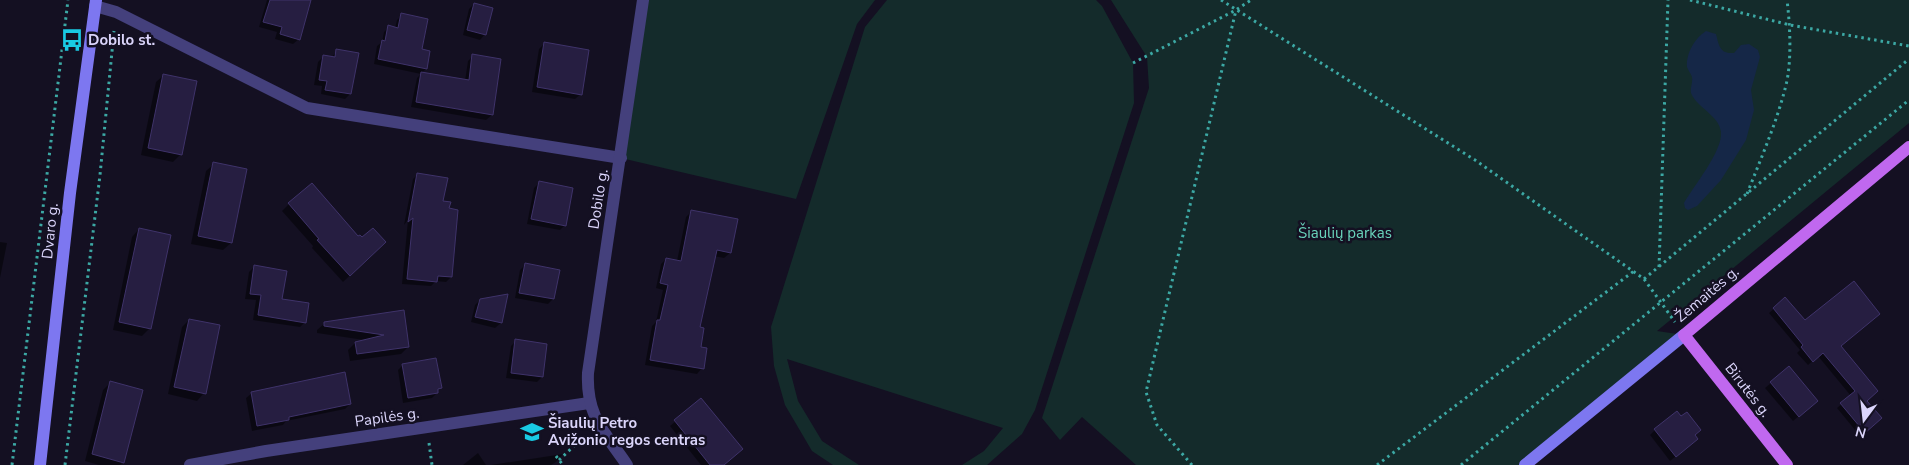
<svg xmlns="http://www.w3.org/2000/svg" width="1909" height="465" viewBox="0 0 1909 465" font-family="'Nunito Sans',sans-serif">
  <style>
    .green { fill: #142b2b }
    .water { fill: #152747 }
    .shadow { fill: #0007 }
    .building { fill: #261e41; stroke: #3f336a }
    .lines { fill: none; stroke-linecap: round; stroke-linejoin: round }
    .path { stroke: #3ca8a4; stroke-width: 3; stroke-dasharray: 2.5 4; stroke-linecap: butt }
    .minor { stroke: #44407c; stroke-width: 12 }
    .secondary { stroke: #7d77f0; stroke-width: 12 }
    .primary { stroke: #c068ef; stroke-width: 12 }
    .labels { text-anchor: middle; stroke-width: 5; stroke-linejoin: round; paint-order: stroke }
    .poi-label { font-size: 15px; font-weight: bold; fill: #dbd5fb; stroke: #141022; text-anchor: start }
    .street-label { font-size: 15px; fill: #dbd5fb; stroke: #141022 }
    .park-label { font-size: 15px; fill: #69d3bb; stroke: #141022 }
  </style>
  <rect width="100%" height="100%" fill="#141022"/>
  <g class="green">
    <polygon points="643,0 875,0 857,24 796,199 621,158"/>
    <polygon points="887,0 1096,0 1102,6 1133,63 1134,103 1035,410 1022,434 987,465 962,465 984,451 1003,428 787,359 798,401 822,441 859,465 833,465 812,451 785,405 774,366 771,327 865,27"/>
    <polygon points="1111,0 1909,0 1909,123 1657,331 1684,335 1525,465 1136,465 1082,417 1060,440 1042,418 1149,88 1147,57"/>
  </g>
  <path class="water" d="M 1706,31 L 1716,34 C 1719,46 1720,54 1734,53 L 1741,45 L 1749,44 L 1758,50 L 1760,57 L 1751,90 L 1754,110 L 1746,140 L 1721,180 L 1697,206 L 1688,210 L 1685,208 L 1684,203 C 1693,187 1723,151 1721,132 C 1719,115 1697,108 1691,93 C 1690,88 1693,82 1692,77 C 1691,74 1688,70 1687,67 C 1686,53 1695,38 1706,31 Z"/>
  <g class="shadow">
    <polygon points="267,0 310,0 299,39 293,44 275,39 277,32 259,27"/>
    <polygon points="474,4 485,34 480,40 463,35 469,9"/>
    <polygon points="402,15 420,50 426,69 421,73 465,81 468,61 473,56 492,115 486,120 411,107 417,78 421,74 374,64 377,46 382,42 384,32 389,27 395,28 397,20"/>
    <polygon points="544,44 581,94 575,99 532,92 539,49"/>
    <polygon points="337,51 350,94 345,99 321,94 322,86 314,85 318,62 323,57 331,58"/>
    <polygon points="164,75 181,154 173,162 141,155 156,82"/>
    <polygon points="214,164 246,170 231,243 223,250 191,244 206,171"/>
    <polygon points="418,174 448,209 451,277 446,282 436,281 431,286 402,284 408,220 404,225 413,179"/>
    <polygon points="539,183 565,225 560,230 527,224 534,188"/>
    <polygon points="289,204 358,238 378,249 343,282 312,248 313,246 282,211"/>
    <polygon points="692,211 730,253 724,258 714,256 698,328 702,368 697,374 645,365 652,326 656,322 663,290 656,288 661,264 666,259 677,261 686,217"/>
    <polygon points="139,229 150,328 142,336 113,330 132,237"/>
    <polygon points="0,242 7,243 0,278"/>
    <polygon points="525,265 553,299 548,304 515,298 520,270"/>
    <polygon points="254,267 281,300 305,322 300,327 253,320 256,300 245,299 249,272"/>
    <polygon points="1785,299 1804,322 1839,346 1876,422 1860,436 1837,408 1851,396 1818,356 1808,365 1797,353 1800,350 1769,313"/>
    <polygon points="480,300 501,323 495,328 471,322 475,305"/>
    <polygon points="403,311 408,347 401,354 350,361 348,350 355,343 364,340 317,333 317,330 325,323"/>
    <polygon points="189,320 204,393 197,401 168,394 182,327"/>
    <polygon points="516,341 542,377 537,382 506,378 511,346"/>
    <polygon points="403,365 440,388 437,393 432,398 403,403 398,370"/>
    <polygon points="1789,368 1811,406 1793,421 1765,388"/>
    <polygon points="111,382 123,462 120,465 99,465 85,461 103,390"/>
    <polygon points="252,393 350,404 345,409 286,421 283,425 252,431 246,398"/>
    <polygon points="701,400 723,465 701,465 670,426"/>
    <polygon points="1655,430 1694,435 1697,439 1670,461 1650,435"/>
    <polygon points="478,453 486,465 463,465"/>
    <polygon points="563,454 556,462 551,465 491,465"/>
  </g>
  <g class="building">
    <polygon points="270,0 311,0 300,40 280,34 282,27 263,22"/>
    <polygon points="474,3 493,8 486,35 467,30"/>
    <polygon points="401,13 428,19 422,49 430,51 427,69 378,59 382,40 385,41 388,25 398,28"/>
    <polygon points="544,42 589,50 582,95 537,87"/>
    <polygon points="336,49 359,53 351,94 325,90 327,81 319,80 323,55 335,57"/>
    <polygon points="472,54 501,59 493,115 416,102 421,72 469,80"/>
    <polygon points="163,74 197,81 182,155 148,148"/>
    <polygon points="213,162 247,169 232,243 198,236"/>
    <polygon points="417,173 448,178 443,201 451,202 449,208 458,210 452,277 438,276 437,282 407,279 413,218 408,222"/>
    <polygon points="539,181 573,188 566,226 531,219"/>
    <polygon points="312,183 358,236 360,235 362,237 373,228 386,242 350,276 317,240 319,239 288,203"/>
    <polygon points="691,210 738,219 731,253 717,250 700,327 704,328 701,347 707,348 704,369 650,360 657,320 660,320 668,285 660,283 666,258 681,261"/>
    <polygon points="139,228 171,235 151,329 119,322"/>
    <polygon points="525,263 560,270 554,299 519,293"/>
    <polygon points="254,265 287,271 282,299 309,303 306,323 258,315 261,295 250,294"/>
    <polygon points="1854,281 1880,314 1841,346 1878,391 1867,401 1882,418 1865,433 1840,403 1855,391 1823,353 1813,362 1801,347 1803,345 1773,308 1785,297 1805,320"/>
    <polygon points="508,294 502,323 475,317 480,299"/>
    <polygon points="404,310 409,347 357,354 355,342 384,335 324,326 324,322"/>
    <polygon points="189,319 220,325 206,394 174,387"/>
    <polygon points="515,339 547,344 543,377 511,373"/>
    <polygon points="436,358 442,388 438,389 438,393 408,398 402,364"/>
    <polygon points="1789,366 1818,401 1799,417 1770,382"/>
    <polygon points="345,372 351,404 289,417 289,420 257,426 251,392"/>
    <polygon points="110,381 143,390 124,463 92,454"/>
    <polygon points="701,398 743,449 724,465 710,465 674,420"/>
    <polygon points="1677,411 1681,416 1687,412 1701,430 1695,435 1698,439 1676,457 1654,429"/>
  </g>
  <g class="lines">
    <g class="path">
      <polyline points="1221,0 1475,160 1644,279 1675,322"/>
      <polyline points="1690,0 1790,25 1909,46"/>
      <polyline points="1133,63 1236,10 1251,0"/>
      <path d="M 1747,194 C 1761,158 1777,122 1786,85 C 1792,61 1790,24 1787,0"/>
      <polyline points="1659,267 1668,0"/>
      <polyline points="1644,279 1909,59"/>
      <polyline points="429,443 432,465"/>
      <polyline points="556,456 563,465"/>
      <polyline points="559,460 586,435"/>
      <polyline points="12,465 68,0"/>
      <polyline points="65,465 100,175 114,31"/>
      <polyline points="1192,465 1157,425 1146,392 1236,10"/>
      <polyline points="1377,465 1634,271"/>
      <polyline points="1461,465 1909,100"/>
    </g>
    <g class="minor">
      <polyline points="95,6 116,12 307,108 621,158"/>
      <polyline points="190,465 266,451 589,403"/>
      <path d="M 627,465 C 604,431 586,416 588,373 L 643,0"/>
    </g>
    <g class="secondary">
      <polyline points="40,465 70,193 96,0"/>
      <polyline points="1525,465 1684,335"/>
    </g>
    <polyline class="primary" points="1787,465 1684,335 1909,147"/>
  </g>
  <defs>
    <symbol id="bus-bare" viewBox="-9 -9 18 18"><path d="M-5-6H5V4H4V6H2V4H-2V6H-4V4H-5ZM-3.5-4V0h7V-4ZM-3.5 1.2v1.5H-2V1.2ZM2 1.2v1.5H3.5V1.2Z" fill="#19cae3" stroke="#141022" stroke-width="2.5" paint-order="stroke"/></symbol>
    <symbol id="school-bare" viewBox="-9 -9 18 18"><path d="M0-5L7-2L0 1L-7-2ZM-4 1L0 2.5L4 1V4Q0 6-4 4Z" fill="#19cae3" stroke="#141022" stroke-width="2.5" paint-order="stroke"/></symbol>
  </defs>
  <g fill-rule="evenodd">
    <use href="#bus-bare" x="56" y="24" width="32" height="32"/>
    <use href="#school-bare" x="516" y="416" width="32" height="32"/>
  </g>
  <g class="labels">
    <g class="poi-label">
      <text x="88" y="45">Dobilo st.</text>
      <text x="548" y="428">Šiaulių Petro<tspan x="548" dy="17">Avižonio regos centras</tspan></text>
    </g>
    <g class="street-label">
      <text transform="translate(598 199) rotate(-81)" y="5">Dobilo g.</text>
      <text transform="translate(50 231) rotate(-84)" y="5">Dvaro g.</text>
      <text transform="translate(1707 294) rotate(-40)" y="5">Žemaitės g.</text>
      <text transform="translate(1748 390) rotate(52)" y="5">Birutės g.</text>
      <text transform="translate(387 417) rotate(-8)" y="5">Papilės g.</text>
    </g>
    <g class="park-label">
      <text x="1345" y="238">Šiaulių parkas</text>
    </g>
  </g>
  <g transform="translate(1864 420) rotate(195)" stroke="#141022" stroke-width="4" paint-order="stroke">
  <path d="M0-4L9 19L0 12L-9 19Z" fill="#dbd5fb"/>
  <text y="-8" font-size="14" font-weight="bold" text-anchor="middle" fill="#dbd5fb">N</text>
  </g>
</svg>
